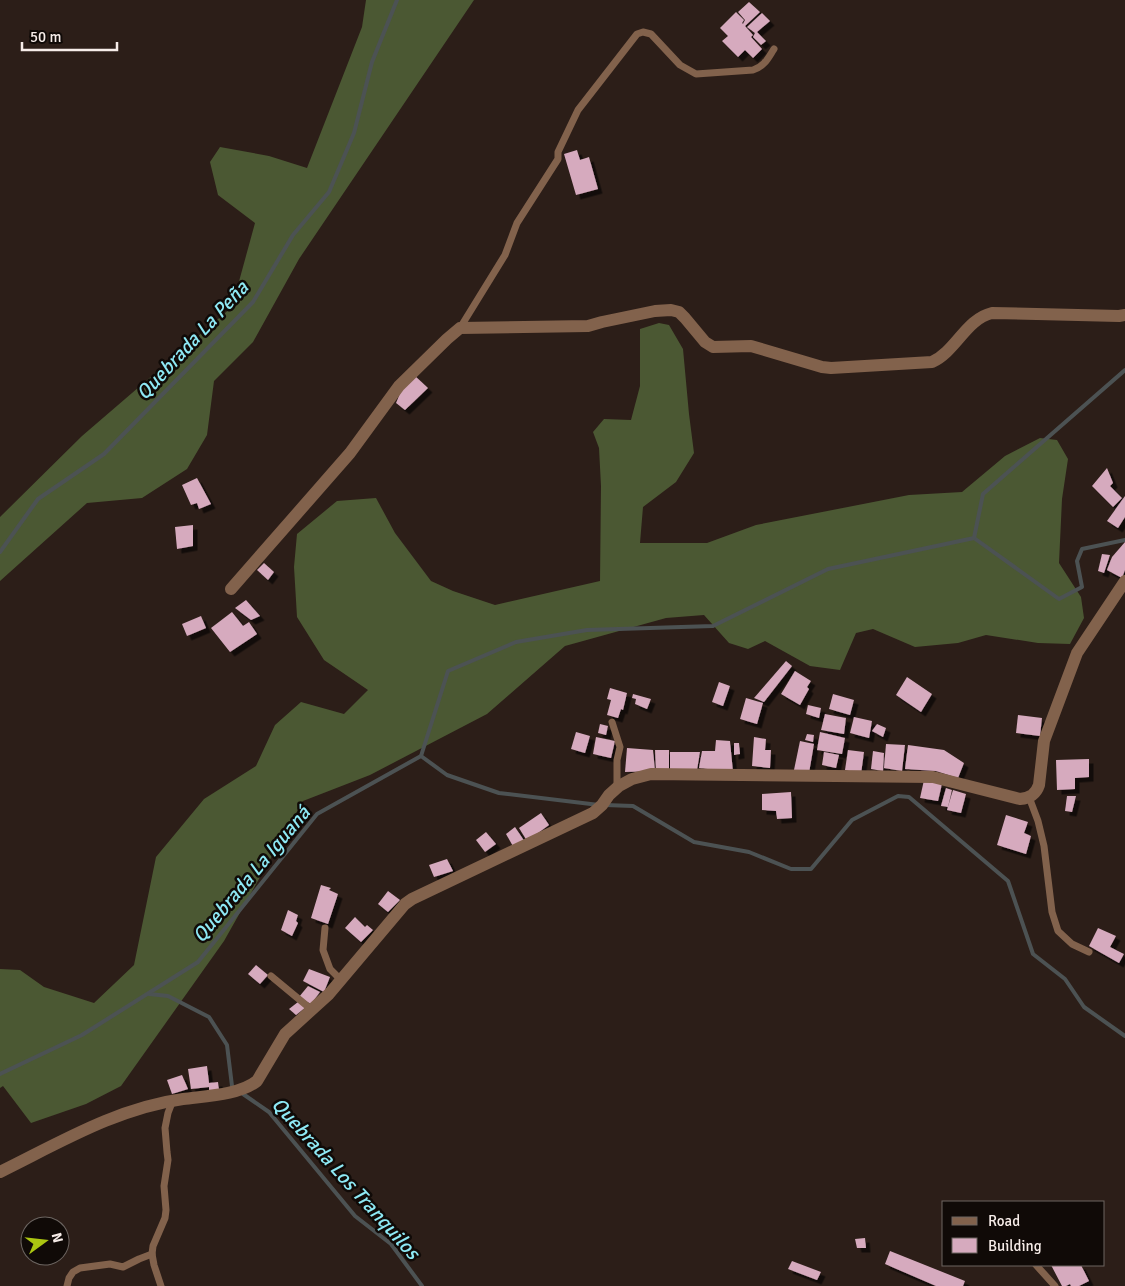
<svg xmlns="http://www.w3.org/2000/svg" width="1125" height="1286" viewBox="0 0 1125 1286" font-family="Signika,sans-serif">
  <style>
    .forest { fill: #4b5833 }
    .lines { fill: none; stroke-linecap: round; stroke-linejoin: round }
    .stream { stroke: #4c5253; stroke-width: 4 }
    .building { fill: #d6aabe; filter: url(#shadow) }
    .service { stroke: #82624c; stroke-width: 7 }
    .minor { stroke: #82624c; stroke-width: 12 }
    .labels { text-anchor: middle; stroke-width: 5; stroke-linejoin: round; paint-order: stroke }
    .water-label { font-size: 20px; font-style: italic; fill: #8ee9f5; stroke: #100a07 }
  </style>
  <defs>
    <filter id="shadow"><feDropShadow dx="4.5" dy="4.5" stdDeviation="0" flood-color="#0009"/></filter>
  </defs>
  <rect width="100%" height="100%" fill="#2c1e18"/>
  <g class="forest">
    <polygon points="366,0 474,0 299,259 253,342 214,381 207,435 187,469 142,498 87,503 0,581 0,517 82,436 232,307 255,223 218,195 210,162 220,147 269,156 307,168 362,27"/>
    <polygon points="659,323 669,325 683,349 689,414 694,453 676,482 643,507 640,543 707,543 756,525 909,495 962,492 1005,456 1040,438 1057,440 1068,459 1062,499 1059,563 1081,597 1084,618 1070,644 1038,643 986,635 958,643 915,647 873,629 856,633 840,670 810,666 765,641 748,649 729,643 704,615 666,618 565,646 487,714 370,775 303,801 224,941 121,1086 86,1104 31,1123 3,1086 0,1088 0,969 20,970 44,987 94,1003 134,965 156,857 204,799 256,766 275,725 301,702 344,714 368,690 324,660 297,617 294,567 297,534 337,501 376,498 395,533 431,581 453,591 495,605 600,581 601,486 599,448 593,432 604,419 631,420 640,386 640,329"/>
  </g>
  <g class="lines">
    <g class="stream">
      <polyline points="974,538 1059,599 1082,587 1077,561 1082,549 1125,540"/>
      <polyline points="0,552 38,499 104,454 253,302 293,235 329,192 354,133 372,62 397,0"/>
      <polyline points="421,756 447,775 499,793 599,805"/>
      <polyline points="605,805 633,806 694,842 749,852 791,869 811,869 852,820 898,796 909,797 1008,881 1033,954 1065,979 1084,1007 1125,1036"/>
      <polyline points="149,994 168,996 209,1017 227,1045 232,1086"/>
      <polyline points="0,1074 82,1035 198,962 317,814 421,756 448,671 516,642 587,630 713,626 828,569 974,538 983,494 1125,370"/>
      <polyline points="243,1094 269,1112 355,1216 391,1244 422,1286"/>
    </g>
  </g>
  <g class="building">
    <polygon points="749,2 760,12 745,26 753,35 751,37 762,49 753,58 745,50 738,57 722,41 728,36 720,28 736,12 744,20 742,23 743,24 745,20 738,12"/>
    <polygon points="762,13 770,21 757,32 766,41 761,45 753,37 755,33 747,27"/>
    <polygon points="577,150 580,160 589,157 598,189 576,195 564,154"/>
    <polygon points="414,375 428,388 405,410 396,403 401,391"/>
    <polygon points="1107,468 1113,483 1110,486 1122,498 1113,507 1092,486"/>
    <polygon points="197,478 211,504 199,509 197,503 191,505 182,485"/>
    <polygon points="1125,496 1125,517 1118,528 1107,521"/>
    <polygon points="193,525 193,546 177,549 175,527"/>
    <polygon points="1125,542 1125,570 1122,578 1107,570 1112,557"/>
    <polygon points="1102,554 1110,555 1104,573 1098,571"/>
    <polygon points="264,563 274,572 268,580 257,570"/>
    <polygon points="246,600 260,616 251,620 235,608"/>
    <polygon points="232,612 243,626 249,622 257,634 230,652 211,628"/>
    <polygon points="201,616 206,628 187,636 182,624"/>
    <polygon points="786,661 792,666 764,702 754,698"/>
    <polygon points="795,671 811,681 807,687 809,689 800,705 781,694"/>
    <polygon points="907,677 932,694 921,712 896,695"/>
    <polygon points="719,682 730,686 723,706 712,702"/>
    <polygon points="610,688 627,693 623,710 621,709 618,718 607,715 611,700 607,699"/>
    <polygon points="633,694 651,699 647,709 635,704 636,699 632,698"/>
    <polygon points="833,694 854,700 850,715 829,709"/>
    <polygon points="746,698 763,703 757,724 740,719"/>
    <polygon points="808,705 821,708 819,718 806,714"/>
    <polygon points="825,714 846,718 844,734 821,730"/>
    <polygon points="1018,715 1042,718 1040,736 1016,733"/>
    <polygon points="854,717 872,721 869,738 850,733"/>
    <polygon points="600,724 608,726 606,735 598,733"/>
    <polygon points="877,724 886,728 883,737 872,731"/>
    <polygon points="576,732 590,736 585,753 571,749"/>
    <polygon points="820,732 845,738 842,754 817,750"/>
    <polygon points="807,734 814,735 813,742 805,740"/>
    <polygon points="596,737 615,741 611,758 593,754"/>
    <polygon points="754,737 766,739 765,750 771,750 770,768 752,766"/>
    <polygon points="716,740 730,741 733,772 699,768 702,751 715,751"/>
    <polygon points="800,741 814,744 809,773 794,770"/>
    <polygon points="734,743 739,743 740,754 734,755"/>
    <polygon points="886,744 905,745 902,771 884,768"/>
    <polygon points="908,745 944,750 964,763 958,778 936,771 905,769"/>
    <polygon points="627,748 653,750 655,771 625,772"/>
    <polygon points="655,750 669,750 669,770 656,770"/>
    <polygon points="848,750 864,752 861,774 845,770"/>
    <polygon points="873,751 884,753 883,771 871,769"/>
    <polygon points="670,752 700,752 697,770 670,769"/>
    <polygon points="824,752 839,755 836,768 822,765"/>
    <polygon points="1089,759 1089,777 1075,778 1075,789 1057,790 1056,760"/>
    <polygon points="924,780 942,784 938,801 920,798"/>
    <polygon points="946,788 952,790 948,807 941,806"/>
    <polygon points="953,790 966,794 961,813 947,810"/>
    <polygon points="791,792 792,818 777,819 776,811 762,810 762,794"/>
    <polygon points="1067,796 1076,796 1072,812 1065,811"/>
    <polygon points="541,813 549,825 527,841 519,828"/>
    <polygon points="1006,815 1028,822 1024,833 1031,836 1026,854 997,845"/>
    <polygon points="515,827 525,842 514,848 506,834"/>
    <polygon points="486,832 496,844 485,852 476,840"/>
    <polygon points="447,859 453,871 434,877 429,865"/>
    <polygon points="321,885 331,888 329,890 338,894 328,924 311,918"/>
    <polygon points="388,891 400,900 388,912 378,904"/>
    <polygon points="288,910 298,915 296,921 298,923 292,936 281,930"/>
    <polygon points="355,917 365,927 367,925 373,930 361,942 345,928"/>
    <polygon points="1098,928 1116,936 1110,947 1124,954 1119,963 1089,946"/>
    <polygon points="256,965 268,975 260,984 248,974"/>
    <polygon points="309,969 330,977 324,992 303,981"/>
    <polygon points="308,986 320,992 311,1004 299,997"/>
    <polygon points="298,1002 306,1007 296,1015 289,1009"/>
    <polygon points="207,1066 209,1083 218,1082 219,1090 209,1091 209,1087 191,1089 188,1069"/>
    <polygon points="182,1075 188,1089 172,1094 167,1080"/>
    <polygon points="865,1238 866,1248 857,1248 855,1239"/>
    <polygon points="890,1251 965,1281 963,1286 936,1286 885,1264"/>
    <polygon points="792,1261 821,1272 817,1280 788,1269"/>
    <polygon points="1051,1265 1081,1265 1089,1281 1079,1286 1071,1286 1070,1284 1066,1286 1062,1286"/>
  </g>
  <g class="lines">
    <g class="service">
      <path d="M 460,328 L 505,255 L 517,223 L 558,159 L 558,152 L 578,110 L 637,34 L 643,32 L 651,34 L 680,65 L 696,74 L 753,70 C 765,66 768,58 774,49"/>
      <polyline points="612,722 620,747 617,760 617,788"/>
      <polyline points="1029,797 1038,821 1044,846 1052,912 1058,931 1072,944 1089,952"/>
      <polyline points="325,928 323,950 330,969 341,980"/>
      <polyline points="271,976 312,1010"/>
      <polyline points="1036,1265 1055,1286"/>
      <polyline points="67,1286 69,1278 73,1272 80,1268 110,1264 123,1267 139,1259 152,1254"/>
      <polyline points="161,1286 154,1265 152,1254 153,1246 165,1218 166,1210 164,1186 168,1160 167,1152 165,1128 168,1113 173,1100"/>
    </g>
    <g class="minor">
      <path d="M 231,589 L 350,453 L 399,386 L 447,339 L 460,328 L 588,326 L 602,322 L 655,311 L 671,310 L 679,312 L 685,318 L 705,342 L 713,347 L 751,346 L 822,367 L 831,368 L 932,362 C 956,351 966,319 992,313 L 1119,316 L 1125,315"/>
      <path d="M 0,1172 C 59,1143 117,1108 183,1099 C 205,1096 240,1095 257,1081 L 285,1034 L 329,994 L 405,904 L 412,899 L 593,813 L 602,805 L 609,795 L 619,786 L 632,779 L 651,774 L 933,777 L 1020,799 C 1030,798 1036,794 1039,785 L 1044,741 L 1077,653 L 1125,581"/>
    </g>
  </g>
  <g class="labels">
    <g class="water-label">
      <text transform="translate(192 340) rotate(-47)" y="7">Quebrada La Peña</text>
      <text transform="translate(251 874) rotate(-50)" y="7">Quebrada La Iguaná</text>
      <text transform="translate(346 1178) rotate(48)" y="7">Quebrada Los Tranquilos</text>
    </g>
  </g>
  <rect x="942" y="1201" width="162" height="65" fill="#100a07" stroke="#6c6561"/>
  <rect x="952" y="1217" width="25" height="8" fill="#82624c" stroke="#6c6561"/>
  <text x="988" y="1226" font-size="15" fill="#f7ede9">Road</text>
  <rect x="952" y="1238" width="25" height="15" fill="#d6aabe" stroke="#6c6561"/>
  <text x="988" y="1251" font-size="15" fill="#f7ede9">Building</text>
  <g transform="translate(45 1241) rotate(75)"><circle r="24" fill="#100a07" stroke="#6c6561"/>
  <path d="M0-4L9 19L0 12L-9 19Z" fill="#acc611"/>
  <text y="-8" font-size="14" font-weight="bold" text-anchor="middle" fill="#f7ede9">N</text>
  </g>
  <path d="M22 42v8h95v-8" fill="none" stroke="#f7ede9" stroke-width="2.5"/>
  <text x="30" y="42" font-size="15" fill="#f7ede9" stroke="#100a07" stroke-width="4" paint-order="stroke">50 m</text>
</svg>
